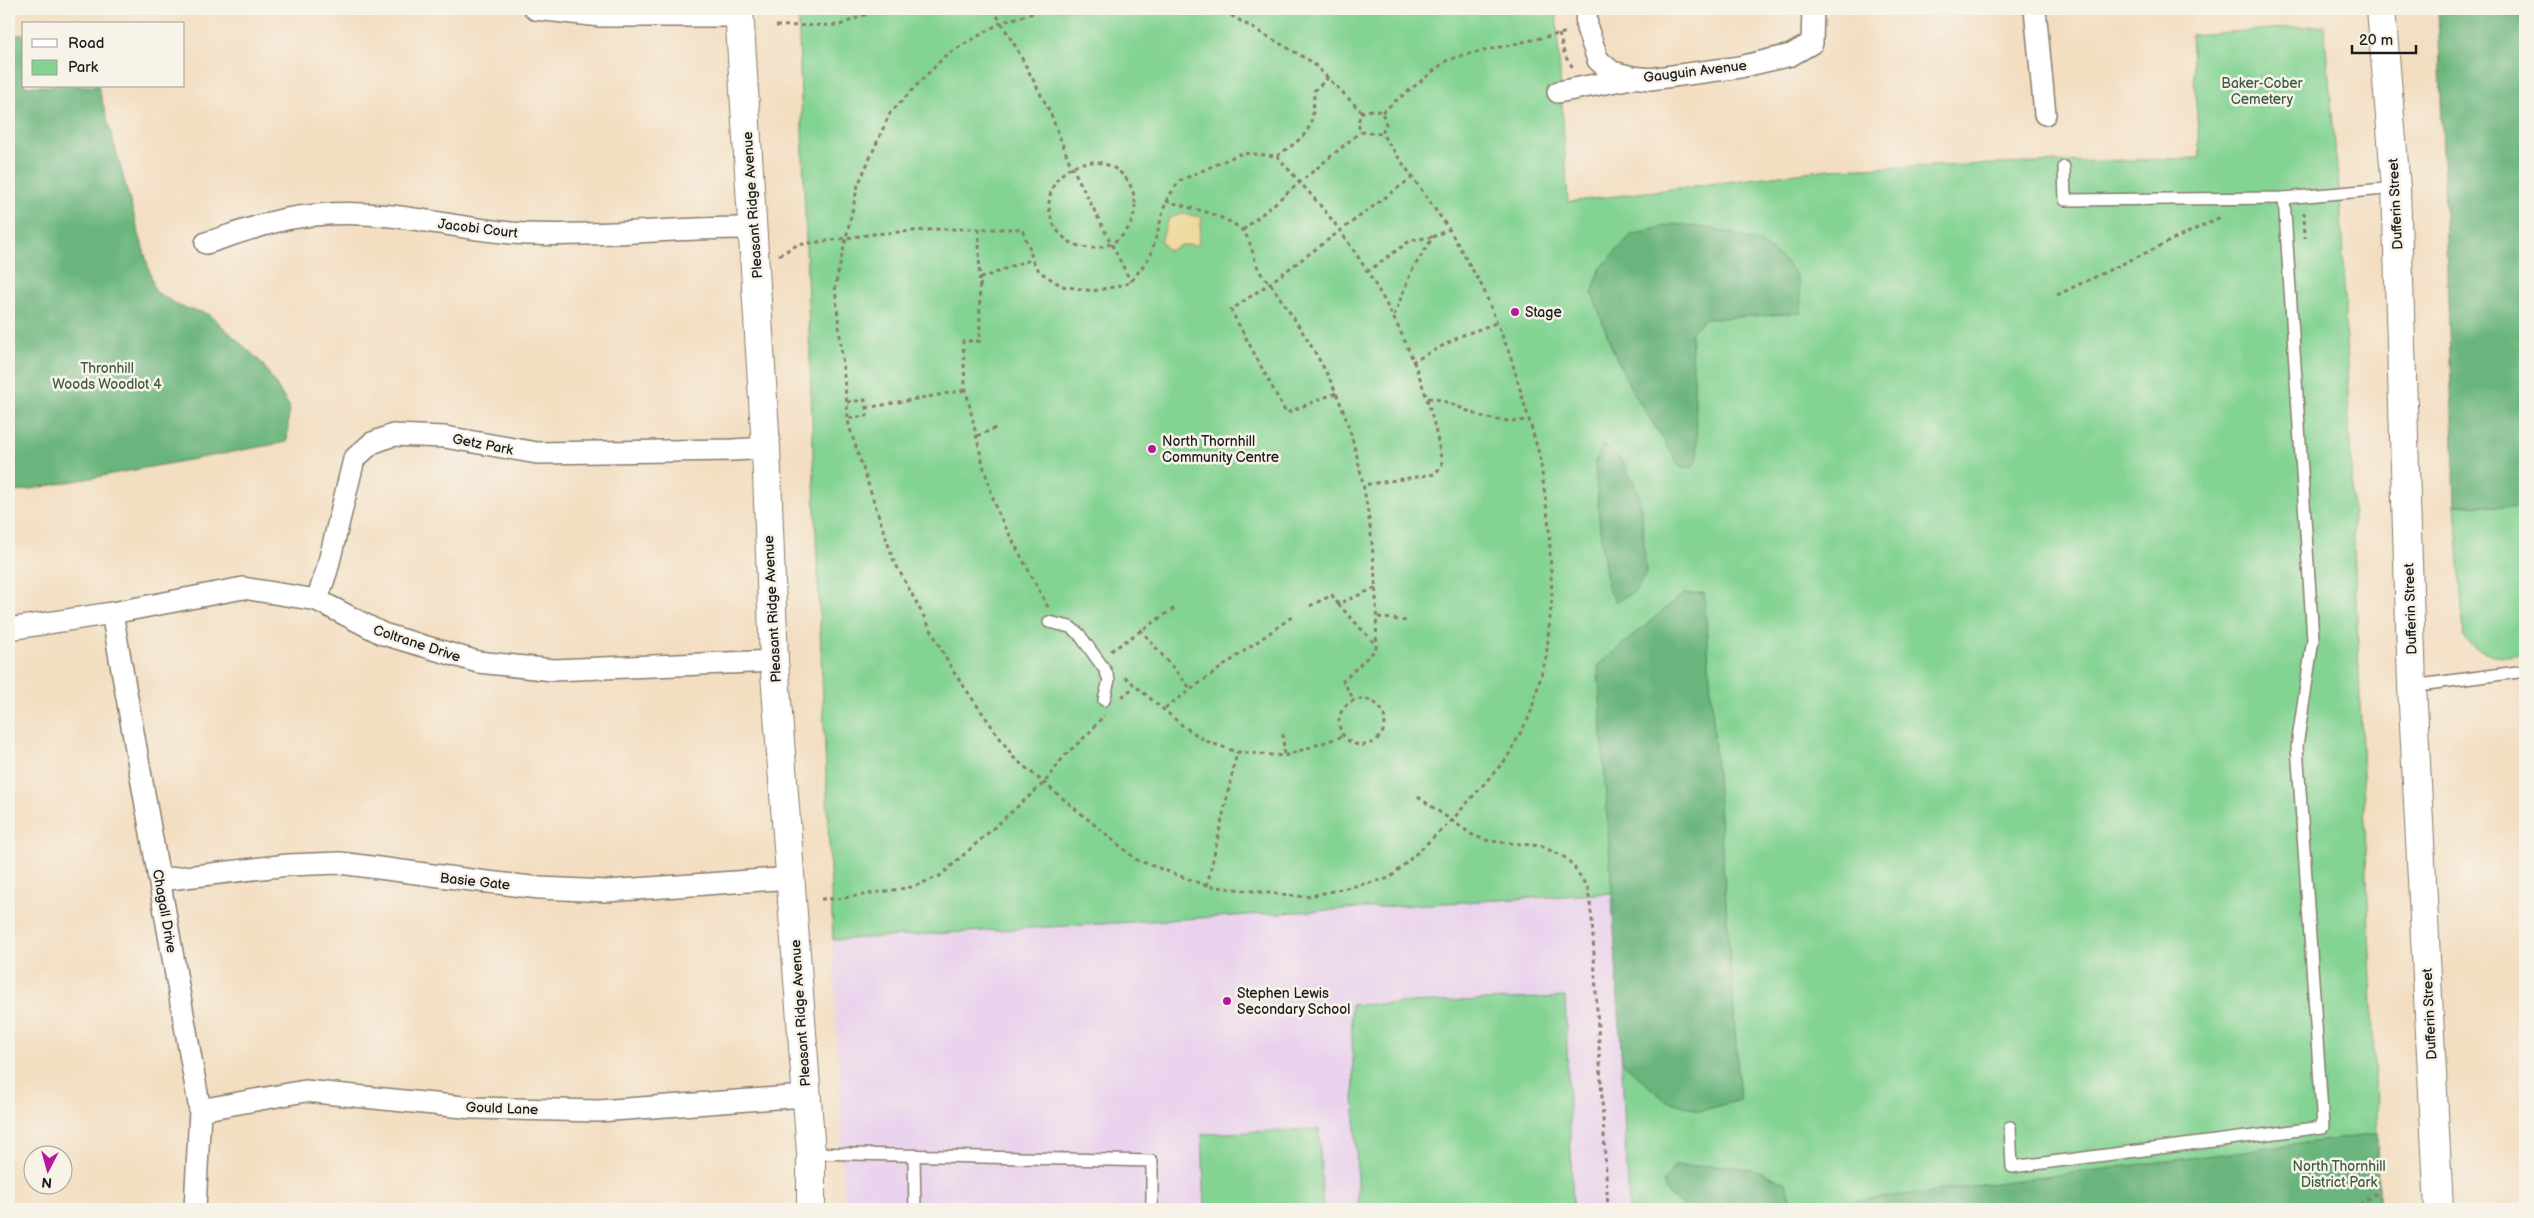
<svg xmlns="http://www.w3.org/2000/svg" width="2534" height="1218" viewBox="0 0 2534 1218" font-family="'Balsamiq Sans',sans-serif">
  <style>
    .built { fill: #e9d2ed }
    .green { fill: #83d393; stroke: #507858 }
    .forest { fill: #6ab57d; stroke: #43684c }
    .sand { fill: #eeda9e; stroke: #857b5d }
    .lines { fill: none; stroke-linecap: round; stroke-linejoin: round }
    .lane-casing { stroke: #887d6e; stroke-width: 14 }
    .street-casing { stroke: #887d6e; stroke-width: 24 }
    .secondary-casing { stroke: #887d6e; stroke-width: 30 }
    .path { stroke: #887d6e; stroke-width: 3; stroke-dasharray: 4 4; stroke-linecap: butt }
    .lane { stroke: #fff; stroke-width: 11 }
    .street { stroke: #fff; stroke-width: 21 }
    .secondary { stroke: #fff; stroke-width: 28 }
    .poi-dot { fill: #b5179e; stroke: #f7f3e8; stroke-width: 2 }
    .labels { text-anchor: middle; stroke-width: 5; stroke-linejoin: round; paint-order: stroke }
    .street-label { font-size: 14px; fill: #1c1c1c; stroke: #f7f3e8 }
    .park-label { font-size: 14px; fill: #405c46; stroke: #f7f3e8 }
    .poi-label { font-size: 14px; fill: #1c1c1c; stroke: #f7f3e8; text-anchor: start }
  </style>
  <rect width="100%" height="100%" fill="#f7f3e8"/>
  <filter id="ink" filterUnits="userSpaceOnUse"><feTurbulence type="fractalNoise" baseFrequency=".02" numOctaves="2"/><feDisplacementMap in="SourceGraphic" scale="10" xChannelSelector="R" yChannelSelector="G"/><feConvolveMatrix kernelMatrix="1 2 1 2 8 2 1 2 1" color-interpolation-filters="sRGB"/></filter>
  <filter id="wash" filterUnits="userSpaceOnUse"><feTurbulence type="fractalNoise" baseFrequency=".0096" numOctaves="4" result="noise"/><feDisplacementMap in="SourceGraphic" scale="20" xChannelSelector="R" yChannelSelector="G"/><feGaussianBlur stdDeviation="1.12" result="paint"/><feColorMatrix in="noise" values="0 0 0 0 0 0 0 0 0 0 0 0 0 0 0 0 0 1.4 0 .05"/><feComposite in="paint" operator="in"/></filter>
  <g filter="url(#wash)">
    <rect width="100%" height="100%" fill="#f3dec1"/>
    <polygon class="built" points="1613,893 1629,1209 844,1209 833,940"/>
    <g class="green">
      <polygon points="798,9 1556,9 1568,202 1829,169 2200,158 2191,35 2324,25 2341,211 2377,1134 2378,1209 1629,1209 1613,893 833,940 815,509"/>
      <path d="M 2455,505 L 2525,507 L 2525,654 C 2502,658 2479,657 2464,638 Z"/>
      <polygon points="1565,997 1573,1209 1358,1209 1351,1005"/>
      <polygon points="1319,1129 1323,1209 1205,1209 1202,1134"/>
    </g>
    <g class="forest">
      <polygon points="2438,9 2525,9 2525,507 2455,505"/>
      <polygon points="24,34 24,86 98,86 155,291 179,306 209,314 262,363 289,406 287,442 9,493 9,36"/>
      <path d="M 1673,224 C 1718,229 1768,234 1795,274 C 1801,283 1800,302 1802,313 L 1705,319 L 1691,333 L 1698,458 L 1693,467 L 1681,468 L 1629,385 L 1612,348 L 1592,293 L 1600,269 L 1631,235 Z"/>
      <polygon points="1603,444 1623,462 1638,491 1642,516 1646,572 1637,590 1616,602 1608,590 1600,530 1595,463"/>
      <polygon points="1704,593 1740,1100 1700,1111 1664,1100 1622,1062 1598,665 1683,594"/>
      <polygon points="2377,1134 2378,1209 1686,1209 1670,1196 1663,1184 1674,1166 1732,1166 1759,1171 1785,1183 1794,1209"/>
    </g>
    <polygon class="sand" points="1182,214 1202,217 1198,245 1181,245 1168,251 1161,241 1169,218"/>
  </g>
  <g filter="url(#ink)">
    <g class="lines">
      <defs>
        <g id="lane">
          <polyline points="2064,167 2065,200 2284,198 2396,188"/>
          <polyline points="1049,622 1070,627 1079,634 1105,670 1109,680 1104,700"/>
          <polyline points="2412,686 2525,671"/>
          <polyline points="2010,1127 2012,1167 2323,1127 2297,746 2313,639 2284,198"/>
          <polyline points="811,1153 1152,1161 1152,1209"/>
          <polyline points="914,1156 915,1209"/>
        </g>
        <g id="street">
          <polyline points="535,9 601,16 739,16"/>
          <polyline points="1586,9 1587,28 1598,60 1612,72 1632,77 1650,79 1740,67 1791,55 1812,43 1813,9"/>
          <polyline points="2035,9 2045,114"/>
          <polyline points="1558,92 1632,78"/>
          <path d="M 206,243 C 232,235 259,225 286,219 C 319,213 358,212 391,216 C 436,221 481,232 526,234 C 602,237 678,227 753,228"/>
          <polyline points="317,600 327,570 354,459 372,443 393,435 445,437 537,453 733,450 766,448"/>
          <polyline points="112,613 200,1110 195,1209"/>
          <polyline points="9,629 112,613 243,588 317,600 383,634 478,662 553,670 774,661"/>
          <polyline points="160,880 288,865 340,863 471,880 540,888 607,891 792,878"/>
          <polyline points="200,1110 305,1091 473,1108 599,1111 805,1096"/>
        </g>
        <g id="secondary">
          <polyline points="739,9 766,448 774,661 811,1153 811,1209"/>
          <polyline points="2381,9 2396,188 2412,686 2439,1209"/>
        </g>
      </defs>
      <use href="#lane" class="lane-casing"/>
      <use href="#street" class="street-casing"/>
      <use href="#secondary" class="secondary-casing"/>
      <g class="path">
        <polyline points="993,9 1017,49 1050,112 1069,161 1131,282"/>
        <polyline points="1048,9 1002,22 946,55 890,113 858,185 835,287 849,426 893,559 953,671 1014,758 1137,860 1207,886 1306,897 1390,878 1453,819 1507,758 1530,715 1546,658 1552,597 1549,527 1540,457 1510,355 1483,288 1449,229 1382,134 1360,132 1358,122 1362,112 1372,110 1382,112 1386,124 1382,134"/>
        <polyline points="1200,9 1227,13 1312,62 1362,112"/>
        <polyline points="776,26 840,25 879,9"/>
        <polyline points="1559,34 1565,56 1574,69"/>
        <polyline points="1382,112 1446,61 1460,56 1568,32"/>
        <path d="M 1277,156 C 1298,181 1322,205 1341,232 C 1390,301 1430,380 1442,465 L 1435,474 L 1363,485"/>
        <circle cx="1092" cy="205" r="43"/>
        <path d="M 1166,201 C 1187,207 1226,215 1242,230 C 1255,243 1251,269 1270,283 C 1296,322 1324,361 1341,405 C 1368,475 1379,574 1376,649 L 1343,681 L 1354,700"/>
        <polyline points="2304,212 2305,238"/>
        <polyline points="979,229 980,341 963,341 965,386 983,465 997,511 1048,607"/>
        <polyline points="1243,230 1360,132"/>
        <path d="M 779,255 L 797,245 L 874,234 L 939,229 L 1022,229 L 1030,249 L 1032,260 L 1040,272 L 1062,286 L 1093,291 L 1123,285 L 1131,282 L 1151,255 L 1166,201 L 1179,181 L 1242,153 L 1277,156 C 1309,133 1313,133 1314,91 L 1328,78"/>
        <polyline points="1367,272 1411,240 1432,237"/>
        <path d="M 980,287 L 982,277 C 1000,273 1014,263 1032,260"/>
        <polyline points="2057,295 2223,216"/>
        <polyline points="1394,316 1411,272 1433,237 1449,229"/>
        <polyline points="1412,362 1463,335 1499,322"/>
        <polyline points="1336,393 1286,413 1231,310 1270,283 1414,176"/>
        <path d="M 1428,398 C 1445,399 1457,407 1473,413 C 1491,421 1509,422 1528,420"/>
        <polyline points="847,402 865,400 867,416 849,418"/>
        <polyline points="866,408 966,390"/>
        <polyline points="977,436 996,428"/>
        <polyline points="1338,604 1376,645"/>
        <polyline points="1310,606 1332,595 1338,604 1375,588"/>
        <polyline points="1378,617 1406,621"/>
        <polyline points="1140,629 1191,689"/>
        <polyline points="1111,651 1176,607"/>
        <polyline points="1125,677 1183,726 1206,741 1237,752 1284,756 1343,736"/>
        <polyline points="1122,697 1134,687"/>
        <circle cx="1362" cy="722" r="23"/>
        <polyline points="1165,708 1293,616"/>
        <polyline points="1283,734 1284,756"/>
        <polyline points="1418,797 1474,836 1489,841 1541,846 1564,857 1573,865 1588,889 1592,919 1608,1209"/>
        <polyline points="1207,886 1237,752"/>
        <polyline points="821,899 837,899 912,887 940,876 1045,782 1064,756 1089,733 1104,715"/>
        <polyline points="2353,1209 2378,1192"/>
      </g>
      <use href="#lane" class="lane"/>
      <use href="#street" class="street"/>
      <use href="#secondary" class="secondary"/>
    </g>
  </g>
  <g class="poi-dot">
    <circle cx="1515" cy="312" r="5"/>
    <circle cx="1152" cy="449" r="5"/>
    <circle cx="1227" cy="1001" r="5"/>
  </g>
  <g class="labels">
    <g class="street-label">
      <text transform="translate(1695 71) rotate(-7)" y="5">Gauguin Avenue</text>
      <text transform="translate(2395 204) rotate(-93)" y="5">Dufferin Street</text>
      <text transform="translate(752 205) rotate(-94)" y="5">Pleasant Ridge Avenue</text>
      <text transform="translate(478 228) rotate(7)" y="5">Jacobi Court</text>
      <text transform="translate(483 444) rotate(11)" y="5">Getz Park</text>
      <text transform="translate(772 609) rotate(-93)" y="5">Pleasant Ridge Avenue</text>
      <text transform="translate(2410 609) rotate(-92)" y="5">Dufferin Street</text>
      <text transform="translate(417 643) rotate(18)" y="5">Coltrane Drive</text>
      <text transform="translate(475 881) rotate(6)" y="5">Basie Gate</text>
      <text transform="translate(165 911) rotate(80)" y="5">Chagall Drive</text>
      <text transform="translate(800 1013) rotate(-94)" y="5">Pleasant Ridge Avenue</text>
      <text transform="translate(2429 1014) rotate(-93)" y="5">Dufferin Street</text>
      <text transform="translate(502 1108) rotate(2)" y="5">Gould Lane</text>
    </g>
    <g class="park-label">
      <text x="2262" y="88">Baker-Cober<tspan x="2262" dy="16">Cemetery</tspan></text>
      <text x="107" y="373">Thronhill<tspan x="107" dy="16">Woods Woodlot 4</tspan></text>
      <text x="2339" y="1171">North Thornhill<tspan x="2339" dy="16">District Park</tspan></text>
    </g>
    <g class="poi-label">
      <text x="1525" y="317">Stage</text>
      <text x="1162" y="446">North Thornhill<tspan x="1162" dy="16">Community Centre</tspan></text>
      <text x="1237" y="998">Stephen Lewis<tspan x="1237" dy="16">Secondary School</tspan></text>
    </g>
  </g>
  <rect width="2534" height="1218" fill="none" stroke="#f7f3e8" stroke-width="30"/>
  <rect x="22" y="22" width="162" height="65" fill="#f7f3e8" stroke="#9f9d96"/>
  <rect x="32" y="39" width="25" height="8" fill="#ffffff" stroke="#9f9d96"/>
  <text x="68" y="48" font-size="15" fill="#1c1c1c">Road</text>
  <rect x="32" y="60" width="25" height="15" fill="#83d393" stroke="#9f9d96"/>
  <text x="68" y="72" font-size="15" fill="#1c1c1c">Park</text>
  <g transform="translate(48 1170) rotate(186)"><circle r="24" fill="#f7f3e8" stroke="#9f9d96"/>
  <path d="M0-4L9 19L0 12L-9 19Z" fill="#b5179e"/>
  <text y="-8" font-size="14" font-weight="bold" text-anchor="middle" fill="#1c1c1c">N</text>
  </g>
  <path d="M2352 45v8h64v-8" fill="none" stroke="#1c1c1c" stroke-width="2.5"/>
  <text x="2359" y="45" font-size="15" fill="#1c1c1c" stroke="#f7f3e8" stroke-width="4" paint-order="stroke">20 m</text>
</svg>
